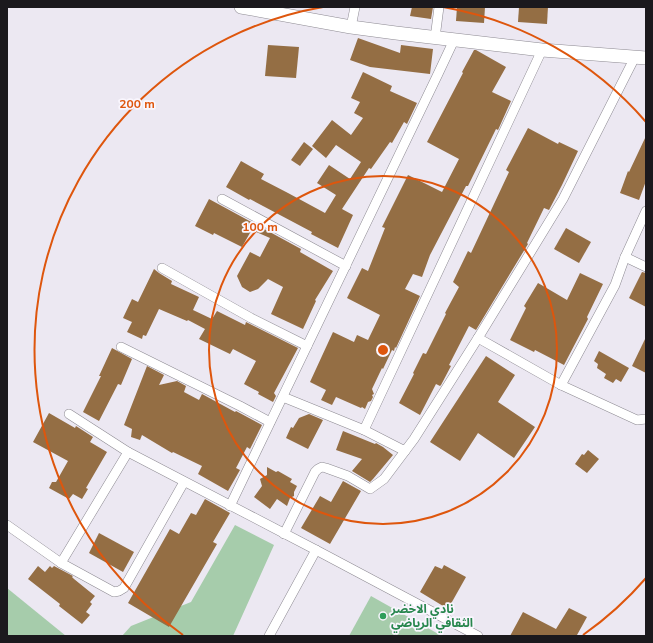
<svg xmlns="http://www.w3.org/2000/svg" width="653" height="643" viewBox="0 0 653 643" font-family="'Nunito Sans','Noto Sans Arabic',sans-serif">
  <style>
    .green { fill: #a6ccab }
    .building { fill: #946e44 }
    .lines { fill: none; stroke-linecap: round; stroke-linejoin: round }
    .street-casing { stroke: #8d8a92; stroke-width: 10 }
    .secondary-casing { stroke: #8d8a92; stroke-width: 14 }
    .street { stroke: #fff; stroke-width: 9 }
    .secondary { stroke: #fff; stroke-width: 13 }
    .ring { fill: none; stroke: #de560d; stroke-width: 2 }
    .leisure-dot { fill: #2e9e5b; stroke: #f9f6fe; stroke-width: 1.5 }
    .labels { text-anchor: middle; stroke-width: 3.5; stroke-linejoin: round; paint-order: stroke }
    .leisure-label { font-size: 12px; font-weight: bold; fill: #27864d; stroke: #f9f6fe; text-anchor: start }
    .centre { fill: #de560d; stroke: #f9f6fe; stroke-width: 2 }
    .ring-label { font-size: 12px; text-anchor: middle; font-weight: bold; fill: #de560d; stroke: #f9f6fe; stroke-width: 3.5; stroke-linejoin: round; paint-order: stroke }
  </style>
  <rect width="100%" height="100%" fill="#ece8f2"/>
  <g class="green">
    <polygon points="235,525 274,545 233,636 122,636 131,626 191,602"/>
    <polygon points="7,588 66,636 7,636"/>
    <polygon points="371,596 442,636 349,636"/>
  </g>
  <g class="building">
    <polygon points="412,7 433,7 431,19 410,16"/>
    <polygon points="457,7 485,7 484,23 456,21"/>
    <polygon points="519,7 548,7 547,24 518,22"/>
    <polygon points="358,38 400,53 401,45 433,49 430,74 370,67 350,60"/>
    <polygon points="268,45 299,47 296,78 265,76"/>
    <polygon points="474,50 476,50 506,67 492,92 511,101 498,130 496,129 468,186 466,186 430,255 422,277 413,274 405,289 420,296 396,348 395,347 394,351 392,350 383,369 382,368 372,389 374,394 372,395 373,397 371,401 368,402 365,409 362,407 361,408 336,397 332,405 321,400 326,390 310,382 333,332 354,342 357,335 368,340 380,315 347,298 362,268 368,271 385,228 382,227 408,175 442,192 459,159 427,142 463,73 462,72"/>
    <polygon points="363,72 392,86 390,91 417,103 407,124 404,122 392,143 390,142 371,169 369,168 342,209 353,215 338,248 311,234 312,232 250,199 249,200 226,187 241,161 264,174 261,179 288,193 325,213 336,195 317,183 329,165 350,179 361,162 336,145 326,158 312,146 332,120 351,135 363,118 354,113 360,102 351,98"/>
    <polygon points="528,128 558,144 559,142 578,151 562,185 549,210 544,208 527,243 528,244 476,330 469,326 449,365 451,366 441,385 440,386 436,384 420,415 399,403 414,374 413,373 423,353 426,354 446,314 445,313 459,287 453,282 468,251 471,253 509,172 506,170"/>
    <polygon points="646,136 646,181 639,200 620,193 628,171 629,172"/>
    <polygon points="304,142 313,149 300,166 291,160"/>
    <polygon points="209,199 255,224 242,247 214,233 213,235 195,226"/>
    <polygon points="257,225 301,249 300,252 333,271 315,300 316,301 303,329 271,314 283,287 268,279 258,289 250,292 242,287 237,276 250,252 260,257 270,238 254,231"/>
    <polygon points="566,228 591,242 579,263 554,249"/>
    <polygon points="154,269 159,273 172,281 171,284 199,297 193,310 212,319 217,311 245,325 246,322 298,348 274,393 276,396 273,402 258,394 259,392 244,384 256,361 233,349 230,354 199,339 205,329 188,320 187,321 159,309 146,336 143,335 142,339 127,332 132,322 123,318 132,299 138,302"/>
    <polygon points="642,272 646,273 646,307 629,298"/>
    <polygon points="580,273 603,284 587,317 588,319 564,365 535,350 534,352 510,340 526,308 524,306 538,283 567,300"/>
    <polygon points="646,337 646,373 632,366"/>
    <polygon points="112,348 132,359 121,385 118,384 99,421 83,412 101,376 99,376"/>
    <polygon points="599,351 629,368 621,382 616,379 613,383 604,378 606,374 597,368 598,364 594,361"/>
    <polygon points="486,356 515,375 498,402 535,427 514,458 478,433 460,461 430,442"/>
    <polygon points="147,366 164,375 159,385 177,381 186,386 184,392 199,400 202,394 235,412 236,411 262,425 250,449 247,447 236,468 240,470 228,491 198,474 202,466 173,452 172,453 142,435 140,440 131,437 132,429 124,425"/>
    <polygon points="49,413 75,428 76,426 93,437 90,442 107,452 86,488 88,489 82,499 73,494 69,499 49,488 52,482 56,482 68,461 33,442"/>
    <polygon points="309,414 323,420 308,449 286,438 291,427 293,428 299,418"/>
    <polygon points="343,431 375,444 376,443 383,447 393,455 373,479 370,482 352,471 362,459 336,450"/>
    <polygon points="588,450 599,459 587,473 575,464 582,454 584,455"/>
    <polygon points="267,467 276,472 278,471 292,479 290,482 297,486 294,492 294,496 290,498 287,506 277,499 270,509 254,497 262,486 260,479 267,475"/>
    <polygon points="343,481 361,491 330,544 301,528 320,496 331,502"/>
    <polygon points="205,499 230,513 213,542 217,544 169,627 128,603 170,529 179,534 191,513 196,515"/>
    <polygon points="99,533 134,552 123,572 89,553"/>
    <polygon points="444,565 466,577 448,609 420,592 435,566 442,569"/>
    <polygon points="38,566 45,572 50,566 52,568 54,566 73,576 72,577 74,579 95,596 90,602 92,604 86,612 90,615 82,624 59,606 60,604 28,579"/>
    <polygon points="569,608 587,617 577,635 573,636 510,636 523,612 556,629"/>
  </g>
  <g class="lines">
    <defs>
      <g id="street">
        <polyline points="351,27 355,7"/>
        <polyline points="435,38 439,7"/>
        <polyline points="222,199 346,266"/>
        <polyline points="625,257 646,267"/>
        <polyline points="162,268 251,318 307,346"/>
        <polyline points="478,338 561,385 637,420 646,419"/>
        <polyline points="121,347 240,406 270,422"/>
        <polyline points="561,385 615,285 625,257 646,211"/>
        <polyline points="283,397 364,430 405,451 414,439 478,338 563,199 635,57"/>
        <polyline points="69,414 128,452 316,550 478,636"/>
        <polyline points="364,430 542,50"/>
        <polyline points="230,506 438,74 454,40"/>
        <polyline points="7,525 61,563 114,592 119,591 124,588 184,482"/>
        <polyline points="284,534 315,472 318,469 322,467 326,468 348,476 370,489 384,479 405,451"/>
        <polyline points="61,563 128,452"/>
        <polyline points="269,636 316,550"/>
      </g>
      <polyline id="secondary" points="241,7 351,27 396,33 542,50 646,58"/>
    </defs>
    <use href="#street" class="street-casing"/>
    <use href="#secondary" class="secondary-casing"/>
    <use href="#street" class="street"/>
    <use href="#secondary" class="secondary"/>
  </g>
  <g class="ring">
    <circle cx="383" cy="350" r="174"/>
    <path d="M646 578A348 348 0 0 1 583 635M183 635A348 348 0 0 1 323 7M443 7A348 348 0 0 1 646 122"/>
  </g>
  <circle class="leisure-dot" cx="383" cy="616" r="4"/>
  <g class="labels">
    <g class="leisure-label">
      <text x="391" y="613">نادي الاخضر<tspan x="391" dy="14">الثقافي الرياضي</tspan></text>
    </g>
  </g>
  <circle cx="383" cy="350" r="6" class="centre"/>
  <g class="ring-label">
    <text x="137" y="108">200 m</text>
    <text x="260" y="231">100 m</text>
  </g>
  <rect width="653" height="643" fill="none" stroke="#1b191d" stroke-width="16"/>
</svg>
